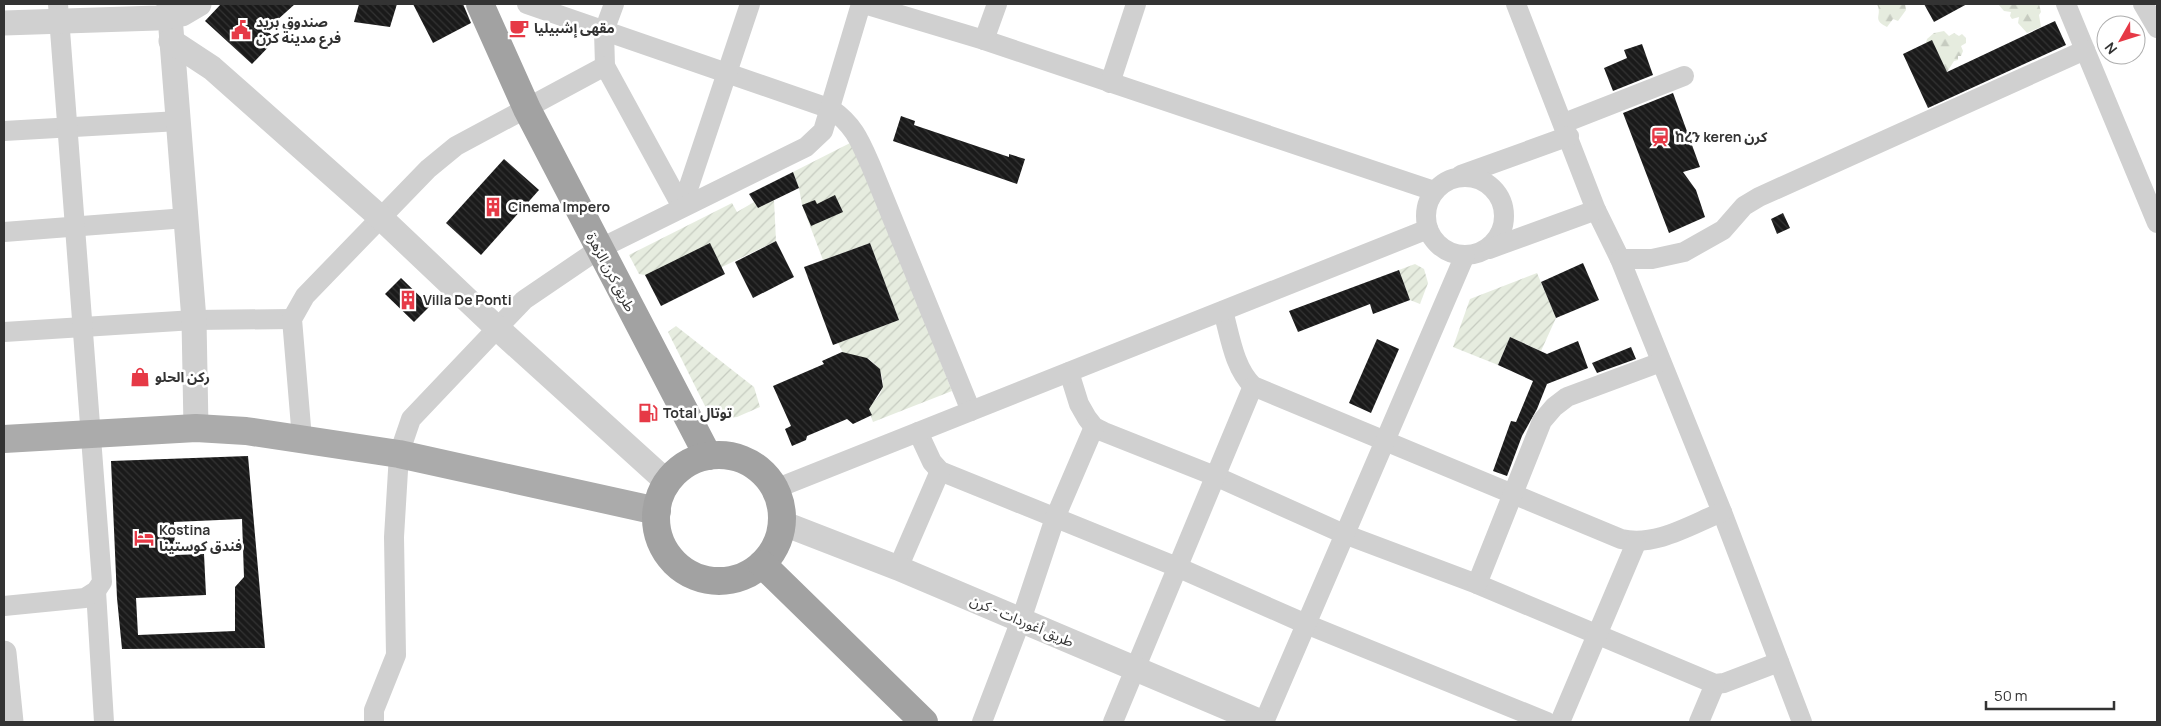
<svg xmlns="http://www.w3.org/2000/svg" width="2161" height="726" viewBox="0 0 2161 726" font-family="Manrope,'Noto Sans Arabic','Noto Sans Ethiopic',sans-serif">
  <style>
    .forest { fill: url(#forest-firs) }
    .garden { fill: url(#garden-furrows) }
    .building { fill: url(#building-back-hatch); fill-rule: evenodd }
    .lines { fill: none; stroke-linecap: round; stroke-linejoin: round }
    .minor { stroke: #d0d0d0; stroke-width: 20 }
    .tertiary { stroke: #d0d0d0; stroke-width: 25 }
    .primary { stroke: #ababab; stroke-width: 28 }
    .trunk { stroke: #a2a2a2; stroke-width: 28 }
    .labels { text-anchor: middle; stroke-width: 5; stroke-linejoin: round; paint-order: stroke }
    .poi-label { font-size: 14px; font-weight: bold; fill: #333; stroke: #fff; text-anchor: start }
    .street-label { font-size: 14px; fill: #333; stroke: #fff }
  </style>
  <defs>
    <pattern id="forest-firs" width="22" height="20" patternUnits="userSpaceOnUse" patternTransform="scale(1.25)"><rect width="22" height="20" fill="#e6ecdf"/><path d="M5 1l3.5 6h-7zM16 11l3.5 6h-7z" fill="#c6cbc0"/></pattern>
    <pattern id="garden-furrows" width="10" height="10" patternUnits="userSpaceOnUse" patternTransform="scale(1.25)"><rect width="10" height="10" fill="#e6ecdf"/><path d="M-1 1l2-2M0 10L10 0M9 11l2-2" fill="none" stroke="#c6cbc0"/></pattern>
    <pattern id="building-back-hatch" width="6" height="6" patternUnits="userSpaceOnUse" patternTransform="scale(1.25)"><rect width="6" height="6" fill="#1a1a1a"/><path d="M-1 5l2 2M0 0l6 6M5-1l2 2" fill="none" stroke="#333"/></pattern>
  </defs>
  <rect width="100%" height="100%" fill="#fff"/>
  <g class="forest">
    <path d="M 1877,4 L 1905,4 L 1906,10 L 1898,21 L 1893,19 L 1887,27 C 1871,19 1883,16 1877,4 Z"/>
    <polygon points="1998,4 2039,4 2041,12 2039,15 2041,27 2027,33 2018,23 2019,17 2012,19 2010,16 2011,12 2004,11"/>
    <polygon points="1944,31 1949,36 1954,33 1959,36 1962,34 1966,38 1966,43 1961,46 1963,51 1961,56 1958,56 1958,60 1954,61 1947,72 1926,43 1927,39 1934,33"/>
  </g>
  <g class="garden">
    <path d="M 854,141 L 952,391 L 873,422 L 867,406 C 889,395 887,369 867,358 L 846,359 L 838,343 L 899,320 L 870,243 L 823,260 L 802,205 L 799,188 L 793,172 Z"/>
    <polygon points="774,200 776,241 722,267 645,275 639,274 629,255 732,203 737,212 754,202 758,208"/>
    <polygon points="1415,264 1424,269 1428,283 1420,304 1410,300 1399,270"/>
    <polygon points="1537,273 1556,318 1541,351 1510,337 1498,365 1453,347 1470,299"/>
    <polygon points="676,326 754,387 760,407 737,417 712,420 668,332"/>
  </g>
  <g class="building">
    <polygon points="221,4 295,4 266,30 276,39 252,64 205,21"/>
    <polygon points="359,4 397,4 390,27 354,22"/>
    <polygon points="413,4 463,4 471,23 433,43"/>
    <polygon points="1924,4 1967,4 1934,22"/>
    <polygon points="2055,21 2066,45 1928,108 1903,54 1932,40 1947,72"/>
    <polygon points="1642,44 1653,75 1613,91 1604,68 1627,58 1624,50"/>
    <polygon points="1673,93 1700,167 1683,172 1696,190 1705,217 1669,233 1623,113"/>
    <polygon points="901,116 915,121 914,125 1009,157 1009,154 1025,159 1017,184 893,141"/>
    <polygon points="504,159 539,190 481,255 446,223"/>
    <polygon points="793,172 799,188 758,208 749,194"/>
    <polygon points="835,195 843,212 811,226 802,205 815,200 817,204"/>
    <polygon points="1783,213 1790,228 1777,234 1771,219"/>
    <polygon points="776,241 794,277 753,298 735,262"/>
    <polygon points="710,243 725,274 661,306 645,275"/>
    <polygon points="870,243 899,320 833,345 804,267"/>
    <polygon points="1583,263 1599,300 1556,318 1541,282"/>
    <polygon points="1399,270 1410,300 1373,314 1370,304 1298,332 1289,311"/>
    <polygon points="401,278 430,306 414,322 385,294"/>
    <polygon points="1510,337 1547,354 1578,341 1588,368 1547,384 1537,409 1522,436 1507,476 1493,471 1511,421 1516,422 1533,381 1498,365"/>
    <polygon points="1377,339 1399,349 1371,413 1349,403"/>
    <polygon points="1631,347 1636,359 1597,373 1592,363"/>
    <polygon points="842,352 867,358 880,369 883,387 869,409 872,415 853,424 847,419 807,436 806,440 792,446 785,429 791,426 773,386 824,364 822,361"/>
    <path d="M 248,456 L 265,648 L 122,649 L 117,598 L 111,461 ZM 242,519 L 244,577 L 235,587 L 235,631 L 138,635 L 136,598 L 206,595 L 204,554 L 175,555 L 174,522 Z"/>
  </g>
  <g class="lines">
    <g class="minor">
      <path d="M 527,4 L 831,109 C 854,125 860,141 871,166 L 971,411"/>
      <polyline points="614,4 604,31 605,66 682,207 750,4"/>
      <polyline points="864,4 984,40 1434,191"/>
      <polyline points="1516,4 1596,210 1620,259 1722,512 1802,722"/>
      <polyline points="2066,4 2085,50"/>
      <polyline points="2143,4 2157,28"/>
      <polyline points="984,40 997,4"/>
      <polyline points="1110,83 1136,4"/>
      <polyline points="1564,123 1684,76"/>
      <polyline points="4,131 179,121"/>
      <polyline points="1461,175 1569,136"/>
      <circle cx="1465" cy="216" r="39"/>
      <polyline points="4,232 186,218"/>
      <polyline points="1489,249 1596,210"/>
      <polyline points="1620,259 1652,259 1684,252 1723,230 1744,206 1759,197 2085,50 2157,223"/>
      <path d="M 1223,311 C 1230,336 1234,368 1253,386 L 1621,539 C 1656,547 1690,525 1722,512"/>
      <polyline points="4,332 194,320 292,319"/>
      <polyline points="1069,372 1079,404 1087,418 1094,427 1104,432 1215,476 1344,534 1477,584 1715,684 1724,683 1779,662"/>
      <polyline points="918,432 932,462 940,471 1177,567 1306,624 1547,722"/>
      <polyline points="302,439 292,319 305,296 428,169 456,146 605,66"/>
      <polyline points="775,489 1428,229"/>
      <polyline points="898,568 940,471"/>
      <polyline points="1477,584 1542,421 1554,407 1567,397 1661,362"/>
      <polyline points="96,591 104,722"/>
      <polyline points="4,606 85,598 96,591 102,582 58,4"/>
      <polyline points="374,722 374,710 396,655 394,537 399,454 411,419 524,300 599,249 806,147 823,131 861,4"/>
      <polyline points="982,722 1021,620 1055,518 1094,427"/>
      <polyline points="1113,722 1253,386"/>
      <polyline points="1264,722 1465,255"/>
      <polyline points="1560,722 1636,543"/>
      <polyline points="1699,722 1715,684"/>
    </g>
    <g class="tertiary">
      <polyline points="169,4 194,320 196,428"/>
      <polyline points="4,23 157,18 182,14 199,4"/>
      <polyline points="171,41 212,68 381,218 497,328 667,482"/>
      <polyline points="782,523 898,568 1261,722"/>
      <polyline points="4,653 11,722"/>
    </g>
    <polyline class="primary" points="4,439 196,428 246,431 399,454 657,511"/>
    <g class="trunk">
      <polyline points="480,4 527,109 708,456"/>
      <circle cx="719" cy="518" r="63"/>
      <polyline points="762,564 924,722"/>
    </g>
  </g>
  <defs>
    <symbol id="cafe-bare" viewBox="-9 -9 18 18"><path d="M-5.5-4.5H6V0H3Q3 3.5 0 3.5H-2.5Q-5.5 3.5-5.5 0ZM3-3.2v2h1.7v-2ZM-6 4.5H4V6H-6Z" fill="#e63946" stroke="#fff" stroke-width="2.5" paint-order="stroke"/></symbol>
    <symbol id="civic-bare" viewBox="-9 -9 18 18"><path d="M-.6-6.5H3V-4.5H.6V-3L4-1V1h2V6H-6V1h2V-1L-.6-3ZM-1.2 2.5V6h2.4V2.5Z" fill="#e63946" stroke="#fff" stroke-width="2.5" paint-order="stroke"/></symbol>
    <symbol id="station-bare" viewBox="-9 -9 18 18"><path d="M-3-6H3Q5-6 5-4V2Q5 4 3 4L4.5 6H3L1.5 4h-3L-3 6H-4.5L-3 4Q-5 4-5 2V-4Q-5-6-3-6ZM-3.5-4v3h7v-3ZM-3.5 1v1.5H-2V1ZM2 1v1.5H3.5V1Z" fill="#e63946" stroke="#fff" stroke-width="2.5" paint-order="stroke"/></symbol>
    <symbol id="building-bare" viewBox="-9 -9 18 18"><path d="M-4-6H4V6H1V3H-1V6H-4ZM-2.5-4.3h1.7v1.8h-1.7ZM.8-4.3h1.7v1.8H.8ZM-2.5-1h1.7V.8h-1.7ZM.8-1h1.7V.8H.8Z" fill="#e63946" stroke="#fff" stroke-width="2.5" paint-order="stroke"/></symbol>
    <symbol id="shop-bare" viewBox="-9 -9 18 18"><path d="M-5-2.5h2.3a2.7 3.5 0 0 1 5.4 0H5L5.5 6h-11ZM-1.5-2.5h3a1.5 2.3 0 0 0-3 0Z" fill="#e63946" stroke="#fff" stroke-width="2.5" paint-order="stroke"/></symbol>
    <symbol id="fuel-bare" viewBox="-9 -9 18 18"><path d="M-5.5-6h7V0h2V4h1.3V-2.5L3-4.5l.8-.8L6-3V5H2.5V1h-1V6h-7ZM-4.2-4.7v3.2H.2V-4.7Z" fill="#e63946" stroke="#fff" stroke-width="2.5" paint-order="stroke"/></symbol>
    <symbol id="hotel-bare" viewBox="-9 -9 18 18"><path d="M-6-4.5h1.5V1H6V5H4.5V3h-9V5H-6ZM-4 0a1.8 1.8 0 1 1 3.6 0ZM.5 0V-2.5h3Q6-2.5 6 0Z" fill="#e63946" stroke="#fff" stroke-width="2.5" paint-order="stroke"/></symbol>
  </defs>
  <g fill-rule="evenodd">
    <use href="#cafe-bare" x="505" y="14" width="28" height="28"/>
    <use href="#civic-bare" x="227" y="16" width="28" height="28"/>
    <use href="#station-bare" x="1646" y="123" width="28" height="28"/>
    <use href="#building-bare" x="479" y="193" width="28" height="28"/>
    <use href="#building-bare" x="394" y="286" width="28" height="28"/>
    <use href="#shop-bare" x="126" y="363" width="28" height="28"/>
    <use href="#fuel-bare" x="634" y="399" width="28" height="28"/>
    <use href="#hotel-bare" x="130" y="524" width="28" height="28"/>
  </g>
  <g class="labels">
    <g class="poi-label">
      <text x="256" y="27">صندوق بريد<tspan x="256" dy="16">فرع مدينة كرن</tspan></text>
      <text x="534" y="33">مقهى إشبيليا</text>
      <text x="1675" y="142">ከረን keren كرن</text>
      <text x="508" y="212">Cinema Impero</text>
      <text x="423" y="305">Villa De Ponti</text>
      <text x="155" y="382">ركن الحلو</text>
      <text x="663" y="418">Total توتال</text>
      <text x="159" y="535">Kostina<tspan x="159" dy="16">فندق كوستينا</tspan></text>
    </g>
    <g class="street-label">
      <text transform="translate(611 272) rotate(62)" y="5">طريق كرن الزهرة</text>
      <text transform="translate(1022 621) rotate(23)" y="5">طريق أغوردات - كرن</text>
    </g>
  </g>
  <rect width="2161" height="726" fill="none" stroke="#333333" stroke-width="10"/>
  <g transform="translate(2121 40) rotate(231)"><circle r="24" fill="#ffffff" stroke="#adadad"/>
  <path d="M0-4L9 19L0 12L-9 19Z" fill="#e63946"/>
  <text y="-8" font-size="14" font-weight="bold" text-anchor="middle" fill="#333333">N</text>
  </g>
  <path d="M1986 701v8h128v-8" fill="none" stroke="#333333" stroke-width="2.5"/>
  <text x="1994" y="701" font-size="15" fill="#333333" stroke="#ffffff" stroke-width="4" paint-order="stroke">50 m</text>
</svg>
